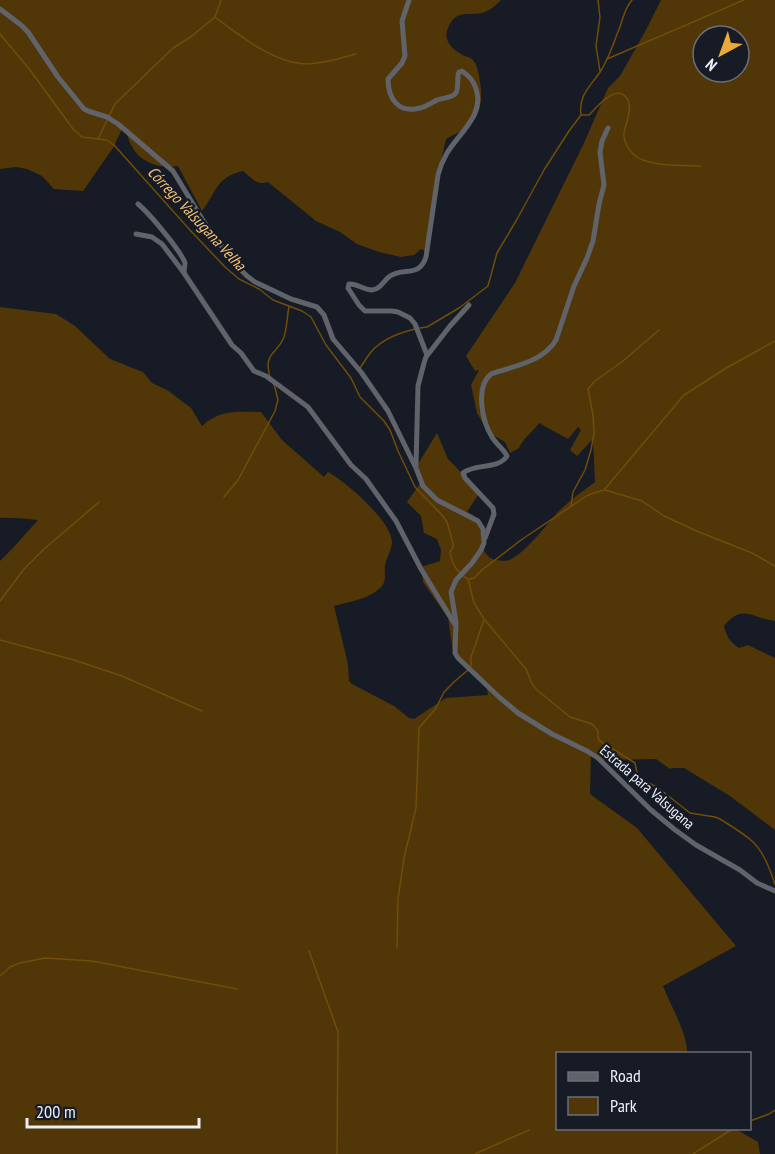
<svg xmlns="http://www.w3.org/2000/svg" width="775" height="1154" viewBox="0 0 775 1154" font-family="'PT Sans Narrow',sans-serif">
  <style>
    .green { fill: #513708; fill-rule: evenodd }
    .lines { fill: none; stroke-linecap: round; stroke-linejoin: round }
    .stream { stroke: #704d08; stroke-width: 1.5 }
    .minor { stroke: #60636a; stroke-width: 5 }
    .labels { text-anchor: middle; stroke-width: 4.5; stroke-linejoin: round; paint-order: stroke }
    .street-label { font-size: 15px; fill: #eaeef6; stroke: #161b26 }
    .water-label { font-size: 16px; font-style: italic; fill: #f7c474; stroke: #161b26 }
  </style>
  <rect width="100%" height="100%" fill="#161b26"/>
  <g class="green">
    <path d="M 0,0 L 501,0 C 496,5 490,11 482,13 C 467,16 456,9 448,28 C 443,39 451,49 461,54 C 465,57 469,56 473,60 C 478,66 479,75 480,82 C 483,98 481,117 466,128 C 460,132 453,135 446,139 L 440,166 L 438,192 L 434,207 L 427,252 L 421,249 L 414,255 L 401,257 L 379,252 L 357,244 L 340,232 L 316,221 L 268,182 C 256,186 252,178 243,171 C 215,178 218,190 202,211 L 178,166 C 160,169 140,163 131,145 C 128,139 127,133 123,127 L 113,148 L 83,191 L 54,189 L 42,176 L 27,169 L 16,167 L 0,169 Z"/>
    <path d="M 661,0 L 775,0 L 775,621 C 752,618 742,603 724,626 C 726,636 730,642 739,648 L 748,645 L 775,658 L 775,830 L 730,796 L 684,768 L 672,768 L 670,769 L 656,759 L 600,760 L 591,752 L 590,794 L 637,828 L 736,946 L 663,986 C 670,1004 688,1035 687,1053 L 558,1054 L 558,1128 L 736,1129 L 758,1142 L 760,1154 L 0,1154 L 0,561 L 13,548 L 38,520 C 26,519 13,517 0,518 L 0,307 L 56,314 L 75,326 L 110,359 L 143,372 L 152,383 L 167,390 L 191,408 L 202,426 C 220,409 238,412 261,412 L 282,440 L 324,477 L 328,472 C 345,481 393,522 392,543 C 391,550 387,558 385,565 C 384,573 387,581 381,587 C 370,599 348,602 334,606 L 348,664 L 349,681 L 352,684 L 394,706 L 409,718 L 414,719 L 446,698 L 488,695 L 487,688 L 453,652 L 448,618 L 423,582 L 421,567 L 440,561 L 441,550 L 437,539 L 424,533 L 421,516 L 407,502 L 422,481 L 419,473 L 418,464 L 437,433 L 448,459 L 480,492 L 467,512 L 473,515 L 482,524 C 482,538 479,555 495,560 C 496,560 504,561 505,561 C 520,560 548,523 559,511 C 570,500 583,491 595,482 L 593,439 L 577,456 L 570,450 L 581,430 L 578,427 L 568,439 L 539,423 C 533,432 523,438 519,448 L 510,453 L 505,442 L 488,432 L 477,413 L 471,385 L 479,370 L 475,371 L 466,356 L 515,283 L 584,143 L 608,88 L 620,76 L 646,30 ZM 703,36 L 739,36 L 739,72 L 703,72 Z"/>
  </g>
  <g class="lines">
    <g class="stream">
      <polyline points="598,0 600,17 596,46 600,71"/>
      <path d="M 215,17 C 240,36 274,63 306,64 C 324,64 340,58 356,54"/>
      <path d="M 0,34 L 30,70 L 73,129 L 82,137 L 107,140 L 114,145 L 189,229 L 225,267 L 239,279 L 259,289 L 273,300 L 302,311 L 311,317 L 326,345 L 351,378 L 360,397 L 384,421 L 390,430 L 398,451 L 415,487 L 442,515 L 447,522 L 453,543 L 453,547 L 450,552 C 452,565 457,572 468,579 L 474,603 L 484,619 L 526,669 L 532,684 L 537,690 L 570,717 L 592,724 L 598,731 L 598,738 L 600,741 L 635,763 L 638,778 L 657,787 L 690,813 L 715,817 L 720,819 C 731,826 743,833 752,841 C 764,852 770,870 775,884"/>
      <polyline points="607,59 744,0"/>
      <path d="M 581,114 C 578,94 593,84 602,69 C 608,58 613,46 617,34 C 623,22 623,10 632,0"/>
      <polyline points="98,139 115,104 173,48 192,36 215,17 221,0"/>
      <path d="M 420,328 L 427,327 L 459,308 L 488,286 L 497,253 L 516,221 L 544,170 L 569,131 L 581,115 L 589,115 C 596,108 615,84 626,97 C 629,101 630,106 629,110 C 629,119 625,125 624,133 C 623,140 628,149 633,154 C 646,167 683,165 701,166"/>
      <path d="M 360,368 C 363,364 365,360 368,356 C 378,341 398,333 415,329"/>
      <path d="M 270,377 C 263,352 277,355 284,337 C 287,327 287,317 289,307"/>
      <polyline points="605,490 642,501 664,516 699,532 752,553 775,566"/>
      <polyline points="224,497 238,480 275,411 278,400 274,384"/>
      <polyline points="571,506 573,492 585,470 591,450 594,433 593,415 588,389 595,381 623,361 659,330"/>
      <polyline points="469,579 474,578 482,570 521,540 588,495 604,490 684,395 728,367 775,341"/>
      <polyline points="0,601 24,569 43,550 99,502"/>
      <polyline points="0,640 74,660 122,676 202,711"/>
      <polyline points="471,666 471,657 484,620"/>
      <polyline points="397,948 398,899 404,858 416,808 419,728 436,708 444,692 455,681 468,670"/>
      <polyline points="309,951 338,1032 337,1154"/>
      <polyline points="0,976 10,967 20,963 45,958 92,961 237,989"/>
      <polyline points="750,1121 769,1114 775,1110"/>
      <polyline points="475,1154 529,1130"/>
      <polyline points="693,1154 734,1128"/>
    </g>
    <g class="minor">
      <path d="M 409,0 L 402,21 L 405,56 L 402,63 L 388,79 C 388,98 398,114 420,108 C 426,107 431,103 437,100 C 442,98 451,98 455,94 C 460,90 456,78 459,72 L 462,71 C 468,75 474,81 476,89 C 485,115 459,133 447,153 C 443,160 440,167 438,175 L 426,257 C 419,278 404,267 390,276 C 383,281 381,289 372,290 C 363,290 357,283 349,284 L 348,288 L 359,305 L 365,311 L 392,311 L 398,312 L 410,318 L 415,324 L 427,355"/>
      <polyline points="0,9 21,25 28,32 58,77 84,109 88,111 107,117 118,124 173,171 204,222 234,263 247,276 255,282 291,299 317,307 324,315 333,339 361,372 388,411 416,468 423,486 437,500 478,521 483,529 484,543 481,550 472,563 456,580 451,592 456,622 455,653 458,658 499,697 518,713 552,734 587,751 598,758 651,810 674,829 696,845 740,870 757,883 775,891"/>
      <path d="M 138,204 C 149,213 181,251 185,263 C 185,264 184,272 184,273"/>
      <polyline points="136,234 152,237 162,244 184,273 232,345 241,353 254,371 266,376 308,407 351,465 366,479 396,521 421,569 454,623"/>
      <polyline points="416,466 418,386 424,363 426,357 450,326 469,305"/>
      <path d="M 485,538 L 494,514 L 493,508 L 465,478 L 463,473 C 475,463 498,470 507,456 C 503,448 496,444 492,437 C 482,421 475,387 491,374 C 514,366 543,362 556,340 L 574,286 L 587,258 L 593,241 L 599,204 L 604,185 L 600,152 L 602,141 L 608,128"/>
    </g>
  </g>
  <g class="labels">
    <g class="street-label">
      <text transform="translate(647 787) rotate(41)" y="5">Estrada para Valsugana</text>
    </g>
    <g class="water-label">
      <text transform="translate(197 218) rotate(47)" y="6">Córrego Valsugana Velha</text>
    </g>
  </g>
  <rect x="556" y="1052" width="195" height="78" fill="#161b26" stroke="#6b6f79" stroke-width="1.5"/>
  <rect x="568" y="1072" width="30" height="9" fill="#60636a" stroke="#6b6f79" stroke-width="1.5"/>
  <text x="610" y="1082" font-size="18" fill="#eaeef6">Road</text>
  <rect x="568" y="1097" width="30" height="18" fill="#513708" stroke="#6b6f79" stroke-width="1.5"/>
  <text x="610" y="1112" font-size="18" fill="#eaeef6">Park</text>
  <g transform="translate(721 54) rotate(221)"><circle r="28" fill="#161b26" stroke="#6b6f79" stroke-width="1.5"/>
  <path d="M0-4.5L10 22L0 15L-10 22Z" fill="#eaaa39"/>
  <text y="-9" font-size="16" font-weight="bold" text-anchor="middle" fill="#eaeef6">N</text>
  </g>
  <path d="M27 1118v9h172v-9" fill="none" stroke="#eaeef6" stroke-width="3"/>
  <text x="36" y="1118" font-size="18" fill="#eaeef6" stroke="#161b26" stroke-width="4.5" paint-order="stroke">200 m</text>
</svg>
